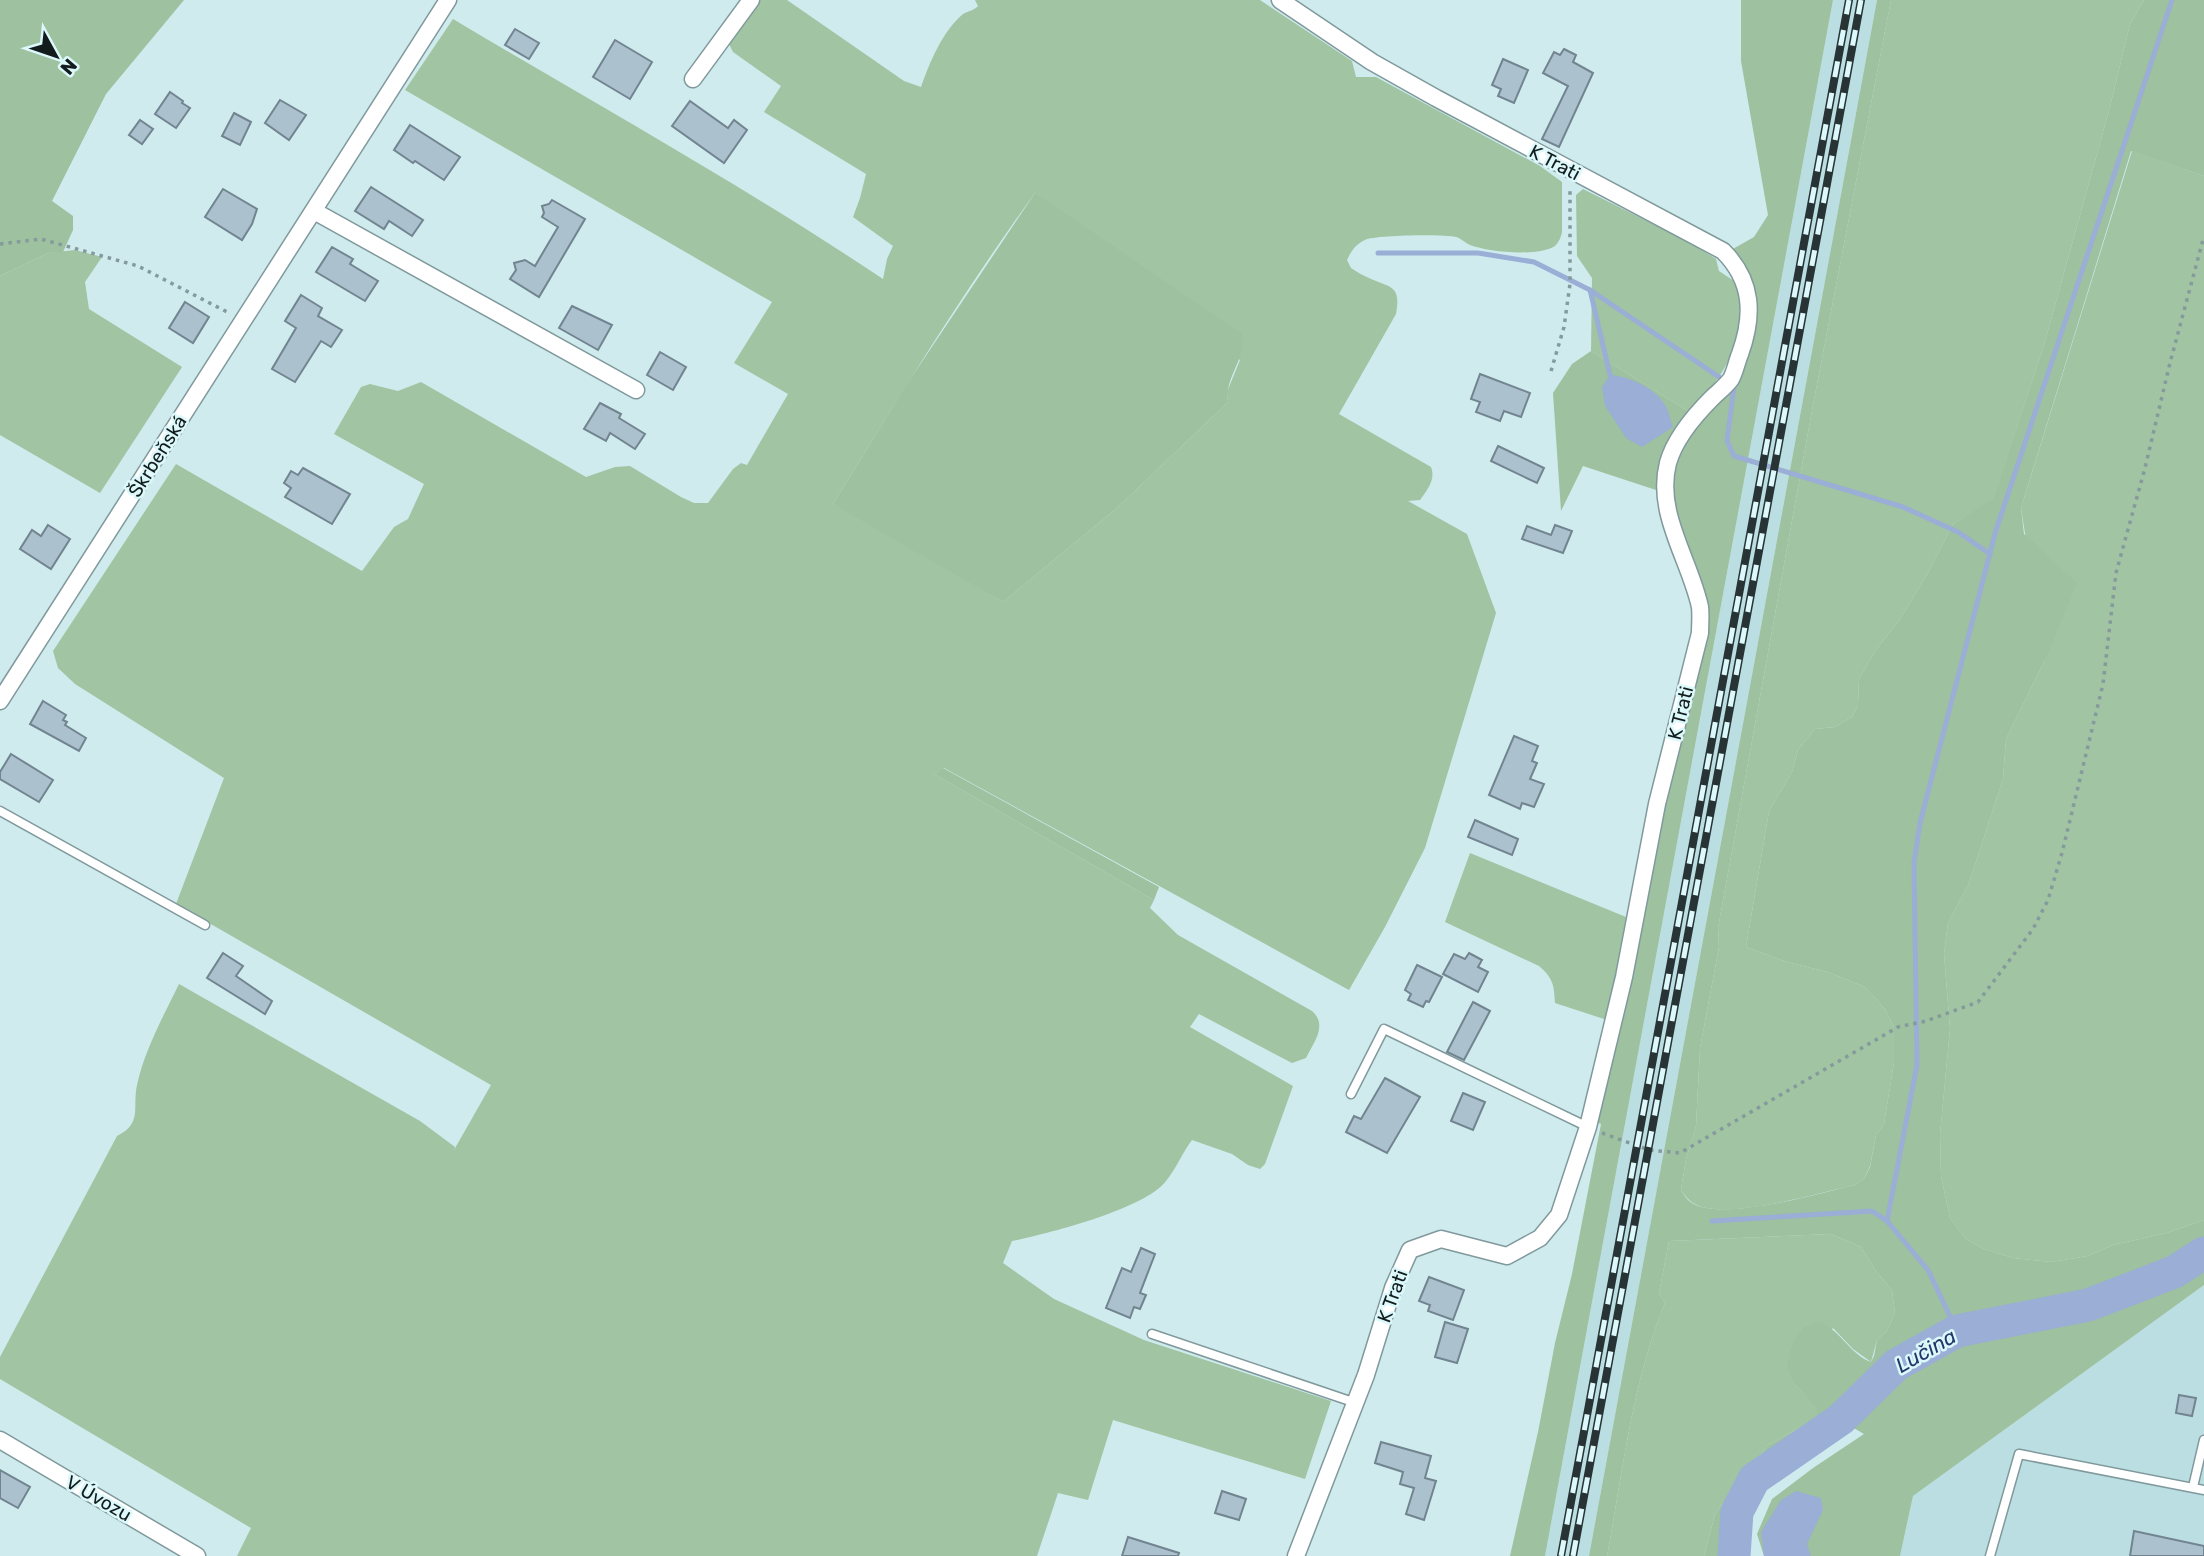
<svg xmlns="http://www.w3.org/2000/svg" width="2204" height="1556" viewBox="0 0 2204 1556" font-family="Rubik,sans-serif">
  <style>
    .built { fill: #badee2 }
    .green { fill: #a1c4a2; fill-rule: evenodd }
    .forest { fill: #9ec19f }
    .water { fill: #9aaed6 }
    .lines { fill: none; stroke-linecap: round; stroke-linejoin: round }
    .stream { stroke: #9aaed6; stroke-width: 5 }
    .river { stroke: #9aaed6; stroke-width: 33 }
    .building { fill: #acc1ce; stroke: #718490; stroke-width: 2 }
    .lane-casing { stroke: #80999c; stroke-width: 11 }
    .street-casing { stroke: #80999c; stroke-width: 19 }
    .path { stroke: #859a9c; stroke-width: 3.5; stroke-dasharray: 3.5 5; stroke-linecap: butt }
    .lane { stroke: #fff; stroke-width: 8 }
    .street { stroke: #fff; stroke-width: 16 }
    .rail-casing { stroke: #273334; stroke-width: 8 }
    .rail { stroke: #dcf8fb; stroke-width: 5; stroke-dasharray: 16; stroke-linecap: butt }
    .labels { text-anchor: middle; stroke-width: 5; stroke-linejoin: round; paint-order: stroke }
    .street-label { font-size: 19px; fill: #121c1d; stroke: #dcf8fb }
    .water-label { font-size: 21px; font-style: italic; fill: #22386a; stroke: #dcf8fb }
  </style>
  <rect width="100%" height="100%" fill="#cfebee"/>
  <g class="built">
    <polygon points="1833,0 1877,0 1589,1556 1545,1556"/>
    <polygon points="2204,1285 2204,1556 1900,1556 1913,1496"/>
  </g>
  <g class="green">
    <path d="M 754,0 L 787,0 L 904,81 L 921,87 C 930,62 942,32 963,14 C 968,11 973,11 978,6 L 975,0 L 1260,0 L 1352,61 L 1356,77 L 1376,77 L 1540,166 L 1562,182 L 1562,232 C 1561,237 1559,242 1555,246 C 1538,257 1488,252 1470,245 C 1465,243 1461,238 1456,237 C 1443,234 1375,235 1365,240 C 1356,244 1351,251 1347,260 L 1351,268 C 1357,272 1364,276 1371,279 C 1392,288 1401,286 1396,314 L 1339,414 L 1431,467 C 1436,480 1427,490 1420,500 L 1408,501 L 1467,534 L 1496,613 L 1425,848 L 1385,927 L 1349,990 L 944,768 L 934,774 L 1154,900 L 1150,908 L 1178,935 L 1312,1011 C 1328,1025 1314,1042 1306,1058 L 1292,1063 L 1199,1014 L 1190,1027 L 1293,1086 L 1265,1164 L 1260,1169 L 1248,1165 L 1232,1154 L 1192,1140 C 1182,1153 1176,1169 1166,1181 C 1145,1209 1047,1234 1012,1241 L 1003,1263 L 1054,1299 L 1144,1340 L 1331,1401 L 1305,1479 L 1113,1420 L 1088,1500 L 1058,1493 L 1037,1556 L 237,1556 L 251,1528 L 0,1379 L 0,1357 L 117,1136 C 143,1123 132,1108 137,1085 C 145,1049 163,1017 179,984 L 420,1121 L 455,1147 L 454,1150 L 491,1085 L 176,904 L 224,778 L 75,684 L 58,668 L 53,651 L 176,464 L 362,571 L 394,527 L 408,519 L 424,484 L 334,434 L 361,387 L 370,384 L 398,391 L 421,382 L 586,477 L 615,467 L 630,466 L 681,497 L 694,503 L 708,503 L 733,469 L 741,463 L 747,465 L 788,394 L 734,363 L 772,302 L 405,90 L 453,19 C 597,105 744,186 883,279 L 887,259 L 893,246 L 853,217 L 860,198 L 866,174 L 764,112 L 781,86 L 733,52 L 726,38 ZM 1035,193 L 1240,360 L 1227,392 L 1228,402 L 1118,507 L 1003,602 L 875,526 L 833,504 C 898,399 962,293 1035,193 Z"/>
    <path d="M 1891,0 L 2144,0 L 2130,24 L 2110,107 L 2044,345 L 1993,500 L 1953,524 L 1928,573 L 1900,619 L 1875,651 L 1859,679 L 1858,705 L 1852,717 L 1835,727 L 1815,729 L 1798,750 L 1792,772 L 1769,811 L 1746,947 L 1787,962 L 1828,972 L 1865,987 L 1885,1009 L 1894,1027 L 1894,1062 L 1884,1124 L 1876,1135 L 1870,1166 L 1864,1179 L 1855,1185 C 1819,1193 1737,1217 1702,1207 C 1692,1204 1687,1199 1681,1190 L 1686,1159 L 1696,1126 L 1700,1048 L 1719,947 L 1718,928 L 1813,405 Z"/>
    <polygon points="2132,151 2204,176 2204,1220 2167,1233 2113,1245 2088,1256 2051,1262 2013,1258 1984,1249 1966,1239 1950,1218 1941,1176 1940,1134 1950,1029 1944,954 1948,923 1969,883 2003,779 2006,739 2045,660 2021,508"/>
    <path d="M 1583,189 L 1689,242 L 1716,259 L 1719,271 L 1737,283 C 1747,341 1727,371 1691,413 L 1591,351 L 1592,278 L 1577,256 L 1576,195 Z"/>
    <polygon points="75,250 102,257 85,282 89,309 182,367 100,493 0,435 0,276 48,253"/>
    <path d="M 1470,853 L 1626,917 L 1607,1020 L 1555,1003 C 1554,985 1553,978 1539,966 L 1445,922 Z"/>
    <path d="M 1831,1234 L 1861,1247 L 1876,1271 L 1892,1290 L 1895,1313 L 1887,1331 L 1877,1340 L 1871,1362 L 1853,1349 L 1833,1328 L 1795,1385 L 1818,1408 L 1816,1419 L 1768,1445 L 1715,1514 L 1704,1556 L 1607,1556 C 1623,1472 1632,1382 1665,1303 L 1659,1293 L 1669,1241 Z"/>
  </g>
  <g class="forest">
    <polygon points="0,0 184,0 106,94 52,201 73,216 73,230 63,252 48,253 0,276"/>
    <polygon points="1741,0 1833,0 1545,1556 1510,1556 1538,1432 1555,1343 1572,1274 1601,1124 1594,1121 1627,998 1701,586 1674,507 1672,479 1678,452 1694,425 1736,379 1755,298 1749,273 1731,250 1754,237 1768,215 1741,61"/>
    <path d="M 1877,0 L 1891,0 L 1813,405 L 1718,928 L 1719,947 L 1700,1048 L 1696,1126 L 1686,1159 L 1681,1190 C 1684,1195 1687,1200 1692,1203 C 1722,1222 1820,1193 1855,1185 L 1864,1179 L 1870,1167 L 1876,1135 L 1884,1124 L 1894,1062 L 1894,1027 L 1885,1009 L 1865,987 L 1828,972 L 1787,962 L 1746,947 L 1769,811 L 1792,772 L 1798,750 L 1815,729 L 1835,727 L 1852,717 L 1858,705 L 1859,679 L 1875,651 L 1900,619 L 1928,573 L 1953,524 L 1993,499 L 2044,345 L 2110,107 L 2130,24 L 2144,0 L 2204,0 L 2204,176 L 2131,151 L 2021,508 L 2024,534 L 2077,583 L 2045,660 L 2006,739 L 2003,779 L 1969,883 L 1948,923 L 1944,954 L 1950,1029 L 1940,1134 L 1941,1176 L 1950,1218 L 1966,1239 L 1984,1249 L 2013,1258 L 2051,1262 L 2088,1256 L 2113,1245 L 2167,1233 L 2204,1220 L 2204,1285 L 1913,1496 L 1900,1556 L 1764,1556 L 1757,1534 L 1772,1499 L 1813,1468 L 1864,1434 L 1833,1416 C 1775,1458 1721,1472 1727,1556 L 1704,1556 L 1715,1514 L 1768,1445 L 1816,1419 L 1817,1408 L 1795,1385 L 1787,1367 L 1792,1345 L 1803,1328 L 1820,1322 C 1841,1331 1851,1355 1871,1362 L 1874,1356 L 1877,1340 L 1887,1331 L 1895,1313 L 1892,1290 L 1876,1271 L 1861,1247 L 1831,1234 L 1669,1241 L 1659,1293 L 1665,1303 C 1632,1382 1623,1472 1607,1556 L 1589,1556 Z"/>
    <path d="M 1035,193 L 1242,334 C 1247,359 1224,377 1228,402 L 1118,507 L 1003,602 L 833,504 L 907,384 Z"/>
    <polygon points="1591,351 1691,413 1664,449 1656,490 1583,466 1561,511 1553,393 1572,364"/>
    <polygon points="943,768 1159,887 1154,900 934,774"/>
  </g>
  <g class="water">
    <path d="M 1610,375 C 1629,376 1655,388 1665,405 C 1669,411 1670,420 1673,427 L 1642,447 L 1626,438 L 1605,406 L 1602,387 Z"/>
    <polygon points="1796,1491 1821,1498 1823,1510 1807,1544 1811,1556 1764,1556 1761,1532 1781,1500"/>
  </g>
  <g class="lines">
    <g class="stream">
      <polyline points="1378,253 1478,253 1534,262 1590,290 1734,387 1727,441 1734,456 1903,507 1958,532 1990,554"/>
      <polyline points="1590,290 1610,375"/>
      <polyline points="1712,1221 1872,1211 1887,1221"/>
      <polyline points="1957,1331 1928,1270 1887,1221 1917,1065 1914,863 1920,823 1996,530 2172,0"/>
    </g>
    <polyline class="river" points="1734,1556 1737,1512 1754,1479 1841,1419 1896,1365 1957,1331 2088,1305 2174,1272 2204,1253"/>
  </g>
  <g class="building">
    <polygon points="515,29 539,43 529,59 505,45"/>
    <polygon points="615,40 652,62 630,99 593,77"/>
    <polygon points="1564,49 1576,55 1573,62 1593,73 1559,147 1542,139 1568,86 1543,73 1554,52 1560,55"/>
    <polygon points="1503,59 1528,70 1514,103 1498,96 1501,89 1492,85"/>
    <polygon points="170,92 183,101 182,103 190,108 176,128 155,114"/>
    <polygon points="280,100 306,115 289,140 265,123"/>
    <polygon points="690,101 728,128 734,120 747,130 724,163 672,126"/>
    <polygon points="234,113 251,122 240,145 222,136"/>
    <polygon points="140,120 153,129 142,144 129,135"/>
    <polygon points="410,125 460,157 444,180 415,161 413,163 394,150"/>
    <polygon points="371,187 423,220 412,236 389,221 384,229 355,211"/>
    <polygon points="223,189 257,209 252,224 242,240 205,217"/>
    <polygon points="552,200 585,219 539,297 510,279 516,270 514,263 525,260 535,266 558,227 542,217 544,213 542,206 549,204"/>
    <polygon points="332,247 353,259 350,264 378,281 365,301 316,272"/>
    <polygon points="301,295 322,308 318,316 342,330 331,347 321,341 295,382 272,369 296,328 285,321"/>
    <polygon points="185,302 209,317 193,343 169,328"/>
    <polygon points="572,306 612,325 598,350 559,328"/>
    <polygon points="660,352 686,367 673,390 647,375"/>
    <polygon points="1480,374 1530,393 1521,417 1504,411 1500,421 1476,412 1480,402 1471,399"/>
    <polygon points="600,403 621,414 619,418 645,434 635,449 610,433 606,441 584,429"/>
    <polygon points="1498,446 1544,468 1537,483 1491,461"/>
    <polygon points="303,468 350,494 332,524 285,497 291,488 284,483 291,471 298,475"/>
    <polygon points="48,525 70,539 51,569 20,549 32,530 41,536"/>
    <polygon points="1555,525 1572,531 1563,553 1522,539 1527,526 1551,535"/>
    <polygon points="43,701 66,715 63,720 67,722 65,725 86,738 79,751 30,724"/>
    <polygon points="1514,736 1538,746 1532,761 1537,763 1530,779 1544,784 1534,807 1522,803 1520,809 1489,795"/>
    <polygon points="11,754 53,780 39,802 0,779 0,772"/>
    <polygon points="1475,820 1518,839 1512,855 1468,837"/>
    <polygon points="223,953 243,966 236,976 272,1001 265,1014 207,978"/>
    <polygon points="1469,953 1482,960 1478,967 1488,972 1478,992 1443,974 1454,954 1465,959"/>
    <polygon points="1417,965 1442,977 1429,1002 1426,1001 1423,1007 1408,1000 1411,994 1405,990"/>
    <polygon points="1473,1002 1490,1011 1464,1060 1447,1052"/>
    <polygon points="1385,1078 1420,1097 1387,1153 1346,1132 1354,1116 1361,1119"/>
    <polygon points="1463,1093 1485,1102 1473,1130 1451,1121"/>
    <polygon points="1141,1248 1155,1254 1140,1293 1146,1295 1140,1309 1134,1307 1130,1318 1106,1308 1122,1268 1131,1272"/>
    <polygon points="1429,1277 1464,1290 1453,1320 1428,1311 1430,1305 1419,1301"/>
    <polygon points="1445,1322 1468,1329 1457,1363 1435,1357"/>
    <polygon points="2179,1395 2196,1398 2192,1416 2176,1413"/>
    <polygon points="1381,1442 1431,1456 1425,1478 1436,1481 1424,1520 1406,1514 1414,1488 1400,1484 1403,1472 1375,1463"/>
    <polygon points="0,1470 30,1487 18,1508 0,1498"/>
    <polygon points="1222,1491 1246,1499 1239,1520 1215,1513"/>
    <polygon points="2134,1531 2204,1546 2204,1556 2130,1556"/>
    <polygon points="1128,1537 1179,1553 1178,1556 1122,1556"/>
  </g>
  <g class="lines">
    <defs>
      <g id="lane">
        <polyline points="0,811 205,925"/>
        <polyline points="1351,1094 1384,1029 1588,1127"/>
        <polyline points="1152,1334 1356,1403"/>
        <polyline points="2193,1487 2204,1440"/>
        <polyline points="1990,1556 2019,1454 2204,1490"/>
      </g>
      <g id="street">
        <path d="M 1280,0 L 1372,62 L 1436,98 L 1723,251 C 1753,281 1754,315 1740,354 C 1737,361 1735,372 1731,379 C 1726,386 1718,392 1712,398 C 1694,416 1675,438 1668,463 C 1655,513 1690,560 1700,607 C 1701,615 1700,625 1700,633 L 1657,804 L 1624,977 L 1588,1127 L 1559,1215 L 1540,1238 L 1507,1256 L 1441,1239 L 1410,1250 L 1393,1288 L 1366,1375 L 1296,1556"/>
        <polyline points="693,79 751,0"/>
        <polyline points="314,211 636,390"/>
        <polyline points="0,701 448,0"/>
        <polyline points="0,1440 197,1556"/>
      </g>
    </defs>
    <use href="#lane" class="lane-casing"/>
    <use href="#street" class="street-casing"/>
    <g class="path">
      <polyline points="0,244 41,239 138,266 229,313"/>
      <polyline points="1551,371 1564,327 1570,284 1570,190"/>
      <polyline points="1602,1133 1649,1150 1680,1153 1898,1027 1926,1021 1978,1002 2033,929 2048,900 2062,853 2103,684 2116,573 2145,468 2170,363 2204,236"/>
    </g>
    <use href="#lane" class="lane"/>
    <use href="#street" class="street"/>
    <defs>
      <g id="rail">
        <polyline points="1561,1556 1849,0"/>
        <polyline points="1573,1556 1861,0"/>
      </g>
    </defs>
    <use href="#rail" class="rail-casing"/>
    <use href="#rail" class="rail"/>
  </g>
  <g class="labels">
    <g class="street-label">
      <text transform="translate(1555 162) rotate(28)" y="7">K Trati</text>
      <text transform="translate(157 456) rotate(-58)" y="7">Škrbeňská</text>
      <text transform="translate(1680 713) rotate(-76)" y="7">K Trati</text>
      <text transform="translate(1392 1296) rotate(-70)" y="7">K Trati</text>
      <text transform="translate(99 1498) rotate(30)" y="7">V Úvozu</text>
    </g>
    <g class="water-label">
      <text transform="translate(1926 1351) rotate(-30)" y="7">Lučina</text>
    </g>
  </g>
  <g transform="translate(56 56) rotate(130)" stroke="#dcf8fb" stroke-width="5" paint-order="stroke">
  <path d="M0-5L12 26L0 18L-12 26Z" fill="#121c1d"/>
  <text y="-10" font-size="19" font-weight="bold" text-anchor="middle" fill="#121c1d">N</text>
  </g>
</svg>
